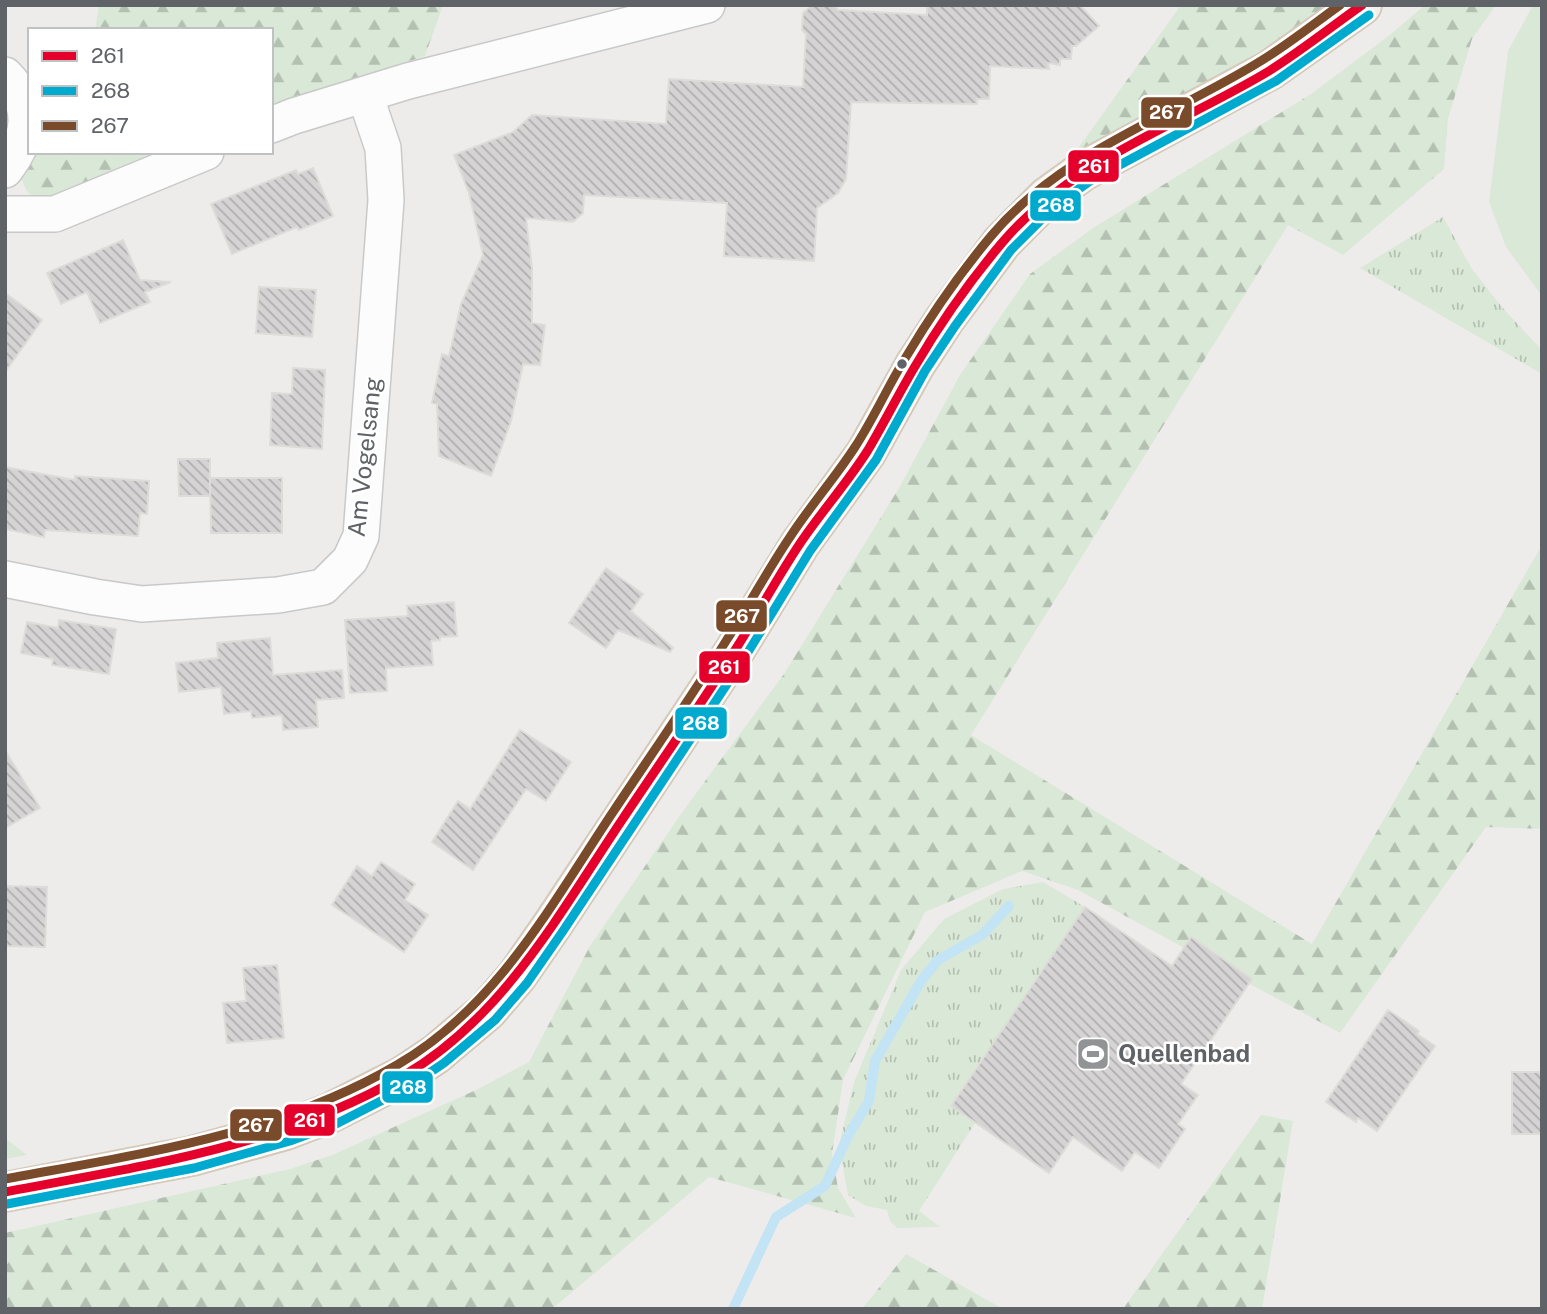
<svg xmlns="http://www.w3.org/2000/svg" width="1547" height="1314" viewBox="0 0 1547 1314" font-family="'Public Sans',sans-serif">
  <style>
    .grass { fill: url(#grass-tufts) }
    .forest { fill: url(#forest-firs) }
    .green { fill: #dae8d7 }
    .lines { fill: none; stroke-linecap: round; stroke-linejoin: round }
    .stream { stroke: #c2e4f4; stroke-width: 10 }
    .building { fill: url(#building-back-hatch); stroke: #dedcd9; stroke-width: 2 }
    .minor-casing { stroke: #c9c9c9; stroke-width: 38 }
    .major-casing { stroke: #d4c9ba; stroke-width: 42 }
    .minor { stroke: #fcfcfc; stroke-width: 35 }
    .major { stroke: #f3f0ea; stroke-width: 38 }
    .bus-1-casing { stroke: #fff; stroke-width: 14 }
    .bus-2-casing { stroke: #fff; stroke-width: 14 }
    .bus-3-casing { stroke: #fff; stroke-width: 14 }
    .bus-1 { stroke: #e4002b; stroke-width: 9 }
    .bus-2 { stroke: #00a9ce; stroke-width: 9 }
    .bus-3 { stroke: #7a4b2a; stroke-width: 9 }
    .bus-dot { fill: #5f6367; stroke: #fff; stroke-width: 2.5 }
    .labels { text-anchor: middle; stroke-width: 5; stroke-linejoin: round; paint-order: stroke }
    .street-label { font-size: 24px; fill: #5f6367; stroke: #fff }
    .poi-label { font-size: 24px; font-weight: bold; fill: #5f6367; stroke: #fff; text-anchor: start }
    .line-badge { stroke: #fff; stroke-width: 2.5 }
    .badge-label { font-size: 19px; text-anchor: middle; font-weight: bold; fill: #fff }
  </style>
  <defs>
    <pattern id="grass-tufts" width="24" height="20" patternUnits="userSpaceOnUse" patternTransform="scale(1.75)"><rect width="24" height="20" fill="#dae8d7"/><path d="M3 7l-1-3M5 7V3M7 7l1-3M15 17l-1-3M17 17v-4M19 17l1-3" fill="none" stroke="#b4c0b2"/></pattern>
    <pattern id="forest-firs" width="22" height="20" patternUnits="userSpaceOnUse" patternTransform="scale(1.75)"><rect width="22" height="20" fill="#dae8d7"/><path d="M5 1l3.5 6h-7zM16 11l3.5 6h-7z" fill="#b4c0b2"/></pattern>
    <pattern id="building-back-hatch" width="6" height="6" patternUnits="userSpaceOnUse" patternTransform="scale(1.75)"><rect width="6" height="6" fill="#d5d3d3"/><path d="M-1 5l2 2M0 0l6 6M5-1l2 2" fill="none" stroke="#b0afaf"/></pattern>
  </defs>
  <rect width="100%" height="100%" fill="#eeecea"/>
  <g class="grass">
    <polygon points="1443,217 1472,269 1501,306 1541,349 1542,374 1360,268"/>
    <polygon points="1043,882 1085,907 951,1106 975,1123 919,1211 940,1227 897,1228 890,1221 887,1210 866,1206 848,1195 839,1145 854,1082 901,970 944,919 1003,889"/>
  </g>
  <g class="forest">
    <polygon points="99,5 443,5 425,56 271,107 271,30 95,30"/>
    <path d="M 1181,5 L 1329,5 C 1247,63 1159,109 1071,158 Z"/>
    <polygon points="1425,5 1496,5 1472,39 1448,119 1444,169 1343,255 1288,225 971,735 1312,944 1542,545 1542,829 1486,827 1340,1033 1078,890 1022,871 925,912 843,1080 832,1154 838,1188 856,1218 709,1177 552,1309 5,1309 5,1233 290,1169 332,1155 476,1090 529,1062 590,946 683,811 784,674 899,488 960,375 1030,274 1093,228 1311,94 1391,34"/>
    <path d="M 30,152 L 168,152 C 142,164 66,205 41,200 C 27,198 23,184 20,172 Z"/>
    <polygon points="1261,1115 1293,1121 1262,1309 1123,1309"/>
    <polygon points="906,1254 1003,1309 862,1309"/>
  </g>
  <g class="green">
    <polygon points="1533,5 1542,5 1542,296 1506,247 1489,202 1508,51"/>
    <polygon points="5,1138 27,1155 5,1159"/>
  </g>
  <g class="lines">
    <polyline class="stream" points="733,1309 776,1217 825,1186 848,1136 869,1101 875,1061 921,981 938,960 982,935 1009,906"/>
  </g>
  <g class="building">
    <polygon points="812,5 834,5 838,10 927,15 927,5 1080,5 1099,26 1076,46 1072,46 1071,59 1060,59 1060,65 1048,63 1049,69 990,66 989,99 977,99 977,104 851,102 846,179 838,193 817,208 814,261 724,256 727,203 584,195 583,213 573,222 526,218 532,268 532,323 545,325 540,365 523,364 511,421 491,476 439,456 437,404 432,403 442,354 449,356 461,304 483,255 469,193 454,155 513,132 532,115 666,124 669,79 803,87 806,34 802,30 803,13"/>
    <polygon points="313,168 333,216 299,230 297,227 232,254 211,204 296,170 298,174"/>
    <polygon points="123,240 140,280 171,282 145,292 150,302 100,323 87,292 61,304 47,273"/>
    <polygon points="259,287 316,290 312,337 256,333"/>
    <polygon points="5,293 42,320 5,372"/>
    <polygon points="293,368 325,370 322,449 270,445 272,393 292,394"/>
    <polygon points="178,459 210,459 210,496 179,496"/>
    <polygon points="5,467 75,480 75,476 149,481 147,514 140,513 138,536 45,530 44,537 5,529"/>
    <polygon points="210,478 282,478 282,533 211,533"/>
    <polygon points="606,568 643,594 631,611 673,648 670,652 618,630 606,648 569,623"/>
    <polygon points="454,602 457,636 440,637 440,640 431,641 433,665 386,668 387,691 350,693 345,620 408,616 407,606"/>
    <polygon points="59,620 116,629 109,674 52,665 53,659 21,653 27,622 58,628"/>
    <polygon points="270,638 273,675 342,670 344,698 316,700 318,727 283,730 282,715 252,718 251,711 224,714 221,687 179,692 176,663 218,658 217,643"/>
    <polygon points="520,730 571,762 546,801 526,789 473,870 432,842 458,801 470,809"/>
    <polygon points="5,750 40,808 5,828"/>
    <polygon points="381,862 415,884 405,900 428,915 404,952 332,905 357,866 372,876"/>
    <polygon points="5,886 47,887 45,947 5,946"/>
    <polygon points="1085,907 1172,966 1191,937 1252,979 1181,1084 1198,1095 1178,1124 1185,1129 1159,1168 1135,1152 1122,1171 1073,1137 1049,1173 951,1106"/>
    <polygon points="277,965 284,1038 227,1043 223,1003 246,1001 243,968"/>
    <polygon points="1388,1010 1419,1031 1417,1034 1435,1046 1377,1131 1358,1118 1356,1122 1326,1102"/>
    <rect x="1512" y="1072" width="30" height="62"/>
  </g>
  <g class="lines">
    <defs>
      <g id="minor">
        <path d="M 5,75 C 36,107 30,137 5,170"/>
        <polyline points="271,125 294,116 408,81 707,5"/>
        <polyline points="5,214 55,214 206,152"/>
        <polyline points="5,579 95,597 142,604 278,595 323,587 350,560 361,536 386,200 383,148 365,95"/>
      </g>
      <polyline id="major" points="5,1192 192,1156 286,1130 330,1113 403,1076 436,1054 487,1011 517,976 553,924 735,650 800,544 866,453 915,365 945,319 1002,242 1047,197 1083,171 1270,70 1362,5"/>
    </defs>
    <use href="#minor" class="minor-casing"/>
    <use href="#major" class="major-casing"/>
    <use href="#minor" class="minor"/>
    <use href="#major" class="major"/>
    <defs>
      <path id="bus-1" d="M 5,1192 C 141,1166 281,1147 403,1076 C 503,1018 559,914 622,820 C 660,763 700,706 737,647 C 759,612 778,576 801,542 C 822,511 848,482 868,450 C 884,423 898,395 914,368 C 939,325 969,282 1001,244 C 1071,160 1178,126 1269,71 C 1301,51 1331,27 1362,5"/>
      <polyline id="bus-2" points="7,1204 194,1168 290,1141 336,1124 410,1086 444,1063 495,1020 527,983 563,931 745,657 810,551 876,460 925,371 955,326 1011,250 1055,206 1090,181 1276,81 1369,15"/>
      <path id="bus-3" d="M 5,1179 C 139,1154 278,1135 397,1065 C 497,1007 551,905 613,812 C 651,755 690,699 726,641 C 748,607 767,571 790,537 C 810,506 835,478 855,447 C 874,418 888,386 906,357 C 931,315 960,273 992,235 C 1064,150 1172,117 1264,59 C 1290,43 1315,23 1340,5"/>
    </defs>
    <use href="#bus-1" class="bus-1-casing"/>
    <use href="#bus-2" class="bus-2-casing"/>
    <use href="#bus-3" class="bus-3-casing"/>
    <use href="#bus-1" class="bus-1"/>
    <use href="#bus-2" class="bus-2"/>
    <use href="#bus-3" class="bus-3"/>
  </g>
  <defs>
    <symbol id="stadium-square" viewBox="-11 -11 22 22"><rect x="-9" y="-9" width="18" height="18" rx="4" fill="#919395" stroke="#fff"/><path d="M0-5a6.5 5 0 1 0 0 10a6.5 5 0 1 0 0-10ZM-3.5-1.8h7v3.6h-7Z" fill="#fff"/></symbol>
  </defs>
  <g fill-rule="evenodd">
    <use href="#stadium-square" x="1074" y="1035" width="38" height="38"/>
  </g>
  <circle class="bus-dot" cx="902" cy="364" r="6"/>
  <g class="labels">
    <g class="street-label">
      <text transform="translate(365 457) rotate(-84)" y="8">Am Vogelsang</text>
    </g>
    <g class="poi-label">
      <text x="1118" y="1062">Quellenbad</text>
    </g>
  </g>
  <g class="line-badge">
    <rect x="1140" y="96" width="53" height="33" rx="7" fill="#7a4b2a"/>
    <rect x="1067" y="149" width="53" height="34" rx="7" fill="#e4002b"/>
    <rect x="1029" y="189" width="53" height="33" rx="7" fill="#00a9ce"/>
    <rect x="715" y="599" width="53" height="34" rx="7" fill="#7a4b2a"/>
    <rect x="698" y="650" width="53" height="34" rx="7" fill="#e4002b"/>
    <rect x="674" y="706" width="54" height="34" rx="7" fill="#00a9ce"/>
    <rect x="381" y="1070" width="53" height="34" rx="7" fill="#00a9ce"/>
    <rect x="283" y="1103" width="53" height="34" rx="7" fill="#e4002b"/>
    <rect x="229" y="1108" width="54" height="34" rx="7" fill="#7a4b2a"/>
  </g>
  <g class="badge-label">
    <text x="1167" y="119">267</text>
    <text x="1094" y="173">261</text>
    <text x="1056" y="212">268</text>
    <text x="742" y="623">267</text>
    <text x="724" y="674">261</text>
    <text x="701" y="730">268</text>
    <text x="408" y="1094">268</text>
    <text x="310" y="1127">261</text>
    <text x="256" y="1132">267</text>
  </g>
  <rect width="1547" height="1314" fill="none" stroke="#5f6367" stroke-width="14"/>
  <rect x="28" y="28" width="245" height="126" fill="#ffffff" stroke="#bfc1c2" stroke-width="2"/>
  <rect x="42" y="51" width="35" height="10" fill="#e4002b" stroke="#bfc1c2" stroke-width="2"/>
  <text x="91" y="63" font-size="21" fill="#5f6367">261</text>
  <rect x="42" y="86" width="35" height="10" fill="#00a9ce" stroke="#bfc1c2" stroke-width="2"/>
  <text x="91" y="98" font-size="21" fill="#5f6367">268</text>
  <rect x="42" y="121" width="35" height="10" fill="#7a4b2a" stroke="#bfc1c2" stroke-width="2"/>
  <text x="91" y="133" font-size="21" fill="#5f6367">267</text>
</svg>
